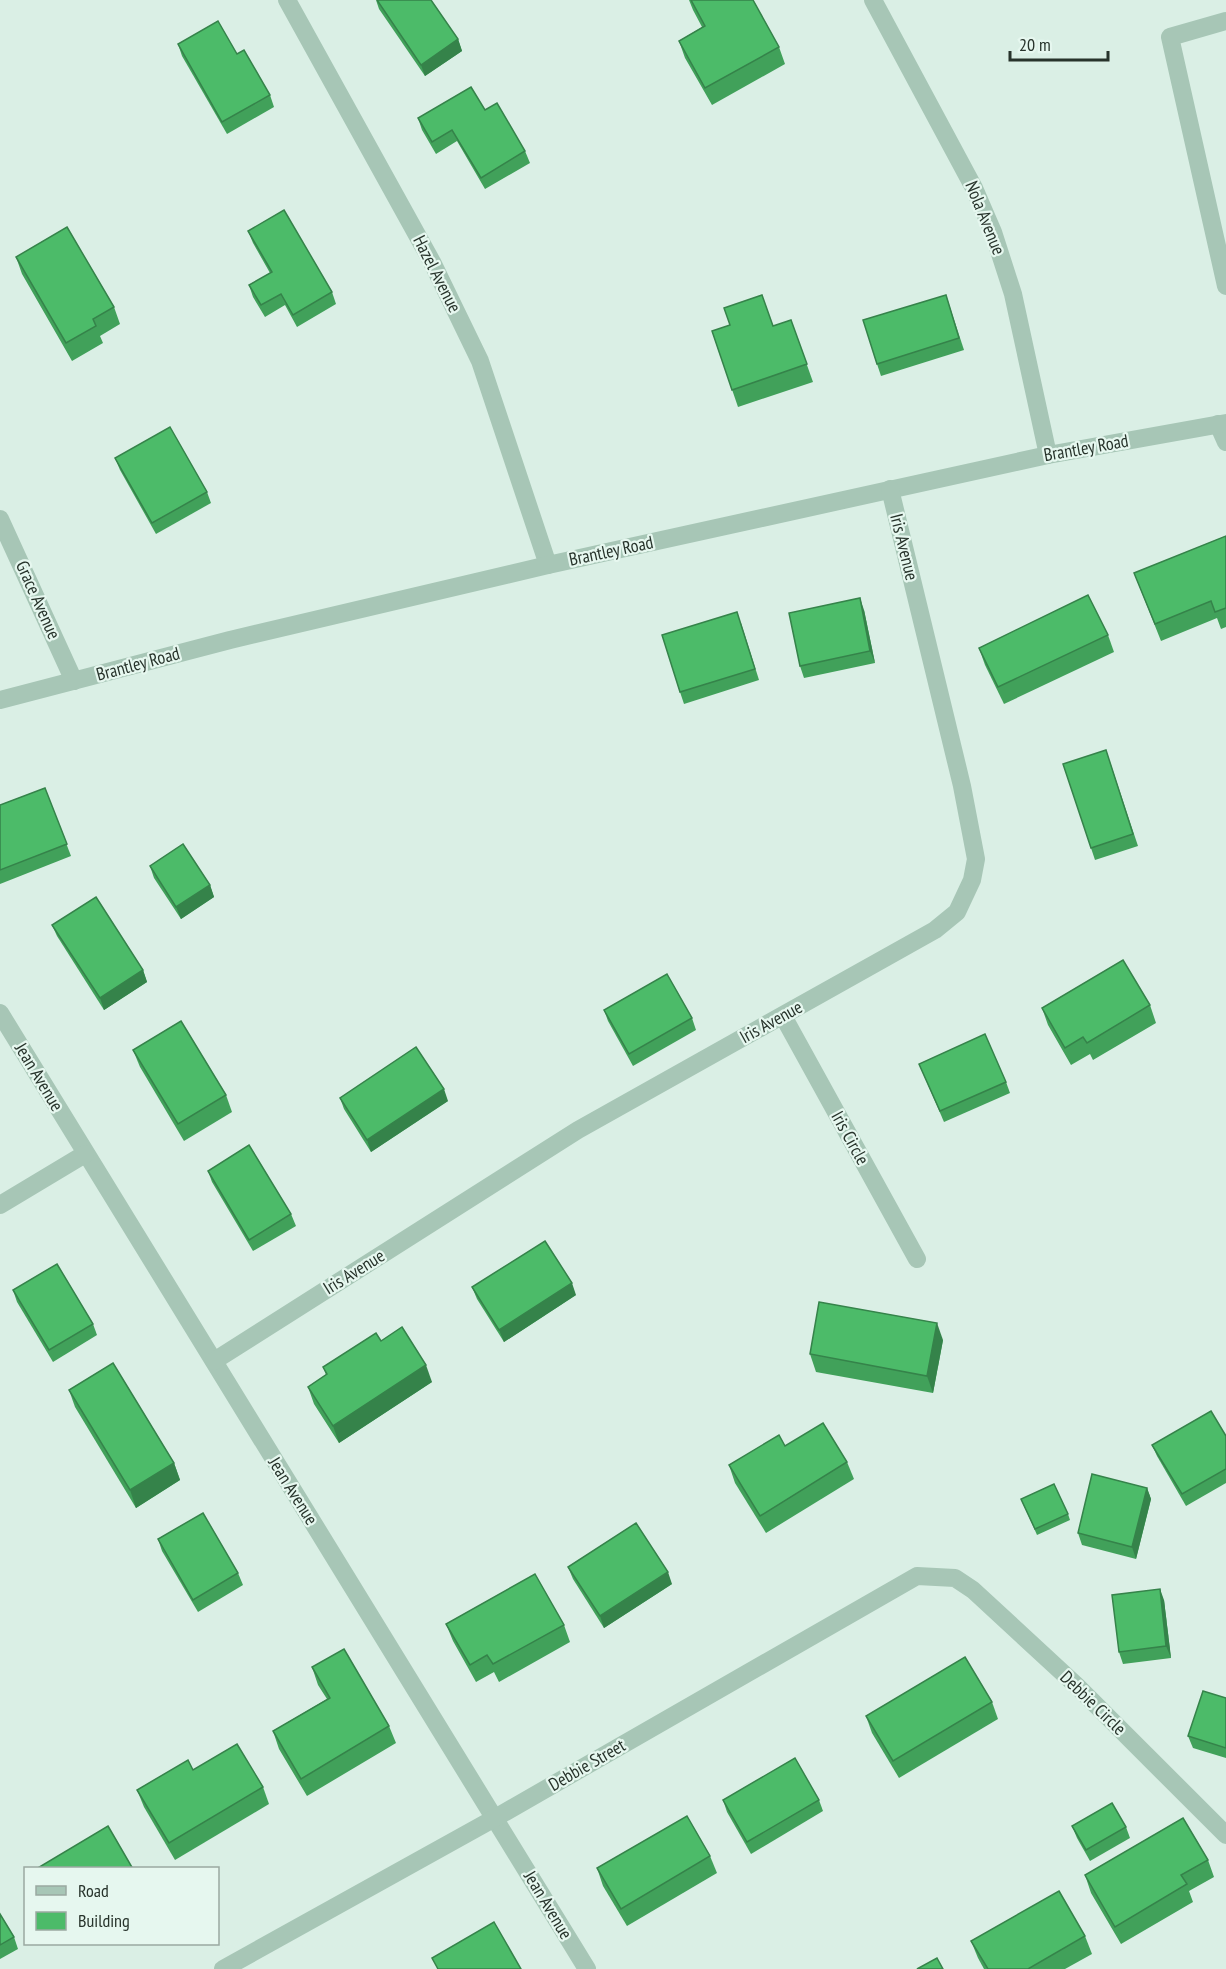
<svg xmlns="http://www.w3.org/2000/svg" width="1226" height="1969" viewBox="0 0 1226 1969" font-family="'PT Sans Narrow',sans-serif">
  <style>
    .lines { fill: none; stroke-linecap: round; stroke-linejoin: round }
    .minor { stroke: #a7c6b6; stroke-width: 18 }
    .wall { fill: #41a15a }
    .shaded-wall { fill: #35834a }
    .building { fill: #4cbb69; stroke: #35834a; stroke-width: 1.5 }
    .labels { text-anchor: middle; stroke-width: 4.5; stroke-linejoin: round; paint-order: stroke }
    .street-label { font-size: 18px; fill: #27332b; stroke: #e6f7ef }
  </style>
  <rect width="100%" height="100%" fill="#daefe5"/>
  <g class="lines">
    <g class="minor">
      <polyline points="287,0 432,262 480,361 548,565"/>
      <polyline points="873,0 974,188 993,232 1013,294 1048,455"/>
      <polyline points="1226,21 1170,37 1226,286"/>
      <polyline points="1218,424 1226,442"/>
      <polyline points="0,519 74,681"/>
      <polyline points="0,700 230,640 548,565 1048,455 1226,423"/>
      <polyline points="0,1013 587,1969"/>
      <polyline points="783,1016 917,1259"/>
      <polyline points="0,1205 85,1154"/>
      <polyline points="214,1361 578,1130 935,930 957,912 972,880 976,859 962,786 890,489"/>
      <polyline points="223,1969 495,1818 917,1576 955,1578 973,1590 1077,1686 1226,1835"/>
    </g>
  </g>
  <g class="wall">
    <polygon points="376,0 458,39 462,51 425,76 379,9"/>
    <polygon points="689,0 753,0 779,47 785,64 712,105 685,58 679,41 702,27 693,10"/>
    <polygon points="178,44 237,54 270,95 274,107 227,134 182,56"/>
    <polygon points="485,110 525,151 530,163 485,189 457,141 436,154 422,130 418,118"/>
    <polygon points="248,231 332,292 336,304 297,327 285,305 265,317 253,297 249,285 270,273 253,243"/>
    <polygon points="16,257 114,307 120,324 100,336 103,343 72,361 22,274"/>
    <polygon points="946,295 964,350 881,376 877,364"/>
    <polygon points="791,320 813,382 738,407 712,331 773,326"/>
    <polygon points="115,458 207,492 211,503 156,534 120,470"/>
    <polygon points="1226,536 1226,627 1221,629 1217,618 1161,641 1134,573"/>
    <polygon points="864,610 875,663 804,678 800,666"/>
    <polygon points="741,623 759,680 684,704 680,692"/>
    <polygon points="1108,635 1114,652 1004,704 985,665 979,648"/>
    <polygon points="1110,762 1138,846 1095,860 1091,848"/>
    <polygon points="45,788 71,856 0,884 0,805"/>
    <polygon points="150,866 210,885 214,897 181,919 154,878"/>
    <polygon points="52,925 143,970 147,982 104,1010 57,936"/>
    <polygon points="1150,1005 1156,1023 1093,1060 1090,1054 1071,1065 1048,1025 1042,1008"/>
    <polygon points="604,1010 692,1018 696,1030 633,1066 608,1021"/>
    <polygon points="133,1050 226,1095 232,1112 184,1141 140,1067"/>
    <polygon points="919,1064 1006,1082 1010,1093 944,1122"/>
    <polygon points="340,1098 448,1101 371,1152 344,1109"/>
    <polygon points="208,1171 291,1214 296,1226 253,1251 212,1182"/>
    <polygon points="472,1287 576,1295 504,1342 477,1299"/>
    <polygon points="13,1290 93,1324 97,1335 53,1362 17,1302"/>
    <polygon points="943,1340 933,1393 816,1372 810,1354"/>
    <polygon points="381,1341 432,1382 339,1443 314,1404 308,1387 326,1375 323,1367"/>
    <polygon points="69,1390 174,1463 180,1480 136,1508 75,1407"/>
    <polygon points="1226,1436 1226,1483 1186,1506 1157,1456 1152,1445"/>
    <polygon points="785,1446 847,1462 854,1479 766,1533 735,1483 729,1465"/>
    <polygon points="1147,1488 1151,1499 1136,1559 1082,1545 1078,1533"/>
    <polygon points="1021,1499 1068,1514 1070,1520 1037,1535"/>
    <polygon points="158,1539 238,1573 243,1585 198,1612 162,1551"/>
    <polygon points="568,1567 672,1584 604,1628 573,1579"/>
    <polygon points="1164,1600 1171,1658 1123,1664 1119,1652"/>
    <polygon points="446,1624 564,1625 570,1642 499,1682 494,1672 476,1682 453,1641"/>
    <polygon points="312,1667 389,1726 396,1743 307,1796 279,1749 273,1731 327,1699 318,1685"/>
    <polygon points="1226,1698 1226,1758 1193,1748 1188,1736"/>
    <polygon points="992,1702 998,1719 899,1778 872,1733 866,1716"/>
    <polygon points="193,1770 263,1787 269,1804 175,1860 144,1807 137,1790"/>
    <polygon points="723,1800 819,1800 823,1811 751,1854 727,1812"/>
    <polygon points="1072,1826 1126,1827 1130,1838 1090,1861 1077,1838"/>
    <polygon points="710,1856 717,1873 627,1926 603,1886 597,1868"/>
    <polygon points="1208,1860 1214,1877 1189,1891 1193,1902 1121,1944 1091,1893 1085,1875"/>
    <polygon points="0,1914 14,1937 18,1949 0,1959"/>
    <polygon points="1085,1936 1092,1954 1065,1969 984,1969 978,1958 971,1941"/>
  </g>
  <g class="shaded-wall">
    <polygon points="458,39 462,51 425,76 421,65"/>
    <polygon points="860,598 864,610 875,663 870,651"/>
    <polygon points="210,885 214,897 181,919 176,907"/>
    <polygon points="143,970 147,982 104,1010 100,998"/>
    <polygon points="444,1089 448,1101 371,1152 367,1140"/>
    <polygon points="572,1283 576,1295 504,1342 499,1330"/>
    <polygon points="937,1323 943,1340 933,1393 927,1376"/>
    <polygon points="426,1365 432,1382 339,1443 333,1426"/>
    <polygon points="174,1463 180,1480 136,1508 130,1490"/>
    <polygon points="1147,1488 1151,1499 1136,1559 1132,1547"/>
    <polygon points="668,1572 672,1584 604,1628 600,1616"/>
    <polygon points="1160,1589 1164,1600 1171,1658 1166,1646"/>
  </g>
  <g class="building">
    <polygon points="377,0 431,0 458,39 421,65"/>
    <polygon points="691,0 753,0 779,47 705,88 679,41 705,26"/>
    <polygon points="218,21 237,54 244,50 270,95 222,122 178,44"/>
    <polygon points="471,87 485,110 497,103 525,151 481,178 452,130 432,142 418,118"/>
    <polygon points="284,210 332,292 293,315 281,294 261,305 249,285 272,272 248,231"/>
    <polygon points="67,227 114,307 93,319 96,326 66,343 16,257"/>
    <polygon points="762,295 773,326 791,320 807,364 732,390 712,331 730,325 724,308"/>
    <polygon points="946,295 959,338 877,364 863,320"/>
    <polygon points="170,427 207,492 152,523 115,458"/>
    <polygon points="1226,536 1226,608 1215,612 1211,601 1155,624 1134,573"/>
    <polygon points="1088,595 1108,635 998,687 979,648"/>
    <polygon points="860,598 870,651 800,666 789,613"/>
    <polygon points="737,612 755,669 680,692 662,635"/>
    <polygon points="1106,750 1133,834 1091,848 1063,764"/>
    <polygon points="45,788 67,844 0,870 0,805"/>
    <polygon points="183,844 210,885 176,907 150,866"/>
    <polygon points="96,897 143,970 100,998 52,925"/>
    <polygon points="1123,960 1150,1005 1087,1043 1083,1037 1065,1048 1042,1008"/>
    <polygon points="667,974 692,1018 629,1054 604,1010"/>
    <polygon points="181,1021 226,1095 178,1124 133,1050"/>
    <polygon points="985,1034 1006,1082 940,1111 919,1064"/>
    <polygon points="416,1047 444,1089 367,1140 340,1098"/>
    <polygon points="249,1145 291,1214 249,1240 208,1171"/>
    <polygon points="545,1241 572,1283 499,1330 472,1287"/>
    <polygon points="57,1264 93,1324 49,1350 13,1290"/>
    <polygon points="819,1302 937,1323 927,1376 810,1354"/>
    <polygon points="402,1327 426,1365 333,1426 308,1387 327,1374 323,1367 376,1333 381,1341"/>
    <polygon points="113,1363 174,1463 130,1490 69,1390"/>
    <polygon points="1211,1411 1226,1436 1226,1469 1182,1494 1152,1445"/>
    <polygon points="823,1423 847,1462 760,1516 729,1465 779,1435 785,1446"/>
    <polygon points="1092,1474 1147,1488 1132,1547 1078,1533"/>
    <polygon points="1054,1484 1068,1514 1035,1529 1021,1499"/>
    <polygon points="203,1513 238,1573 193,1600 158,1539"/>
    <polygon points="636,1523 668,1572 600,1616 568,1567"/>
    <polygon points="535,1574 564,1625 493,1664 487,1655 470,1665 446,1624"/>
    <polygon points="1160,1589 1166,1646 1119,1652 1112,1595"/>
    <polygon points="344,1649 389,1726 301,1779 273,1731 330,1698 312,1667"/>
    <polygon points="965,1657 992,1702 893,1761 866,1716"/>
    <polygon points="1203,1691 1226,1698 1226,1748 1188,1736"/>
    <polygon points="237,1744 263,1787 169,1843 137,1790 188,1760 193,1770"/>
    <polygon points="795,1758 819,1800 747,1842 723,1800"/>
    <polygon points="1112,1803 1126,1827 1086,1850 1072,1826"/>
    <polygon points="687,1816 710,1856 621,1909 597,1868"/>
    <polygon points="1183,1818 1208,1860 1181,1875 1187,1884 1115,1927 1085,1875"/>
    <polygon points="108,1826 133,1869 36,1869"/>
    <polygon points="1059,1891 1085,1936 1028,1969 988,1969 971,1941"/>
    <polygon points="0,1914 14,1937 0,1945"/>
    <polygon points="494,1922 521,1969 438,1969 432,1958"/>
    <polygon points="937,1958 943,1969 917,1969"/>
  </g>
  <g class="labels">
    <g class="street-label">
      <text transform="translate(985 218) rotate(68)" y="6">Nola Avenue</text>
      <text transform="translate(437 274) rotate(63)" y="6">Hazel Avenue</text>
      <text transform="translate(1086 448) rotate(-10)" y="6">Brantley Road</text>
      <text transform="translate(904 547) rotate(76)" y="6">Iris Avenue</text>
      <text transform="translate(611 551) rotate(-12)" y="6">Brantley Road</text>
      <text transform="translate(38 600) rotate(66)" y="6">Grace Avenue</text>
      <text transform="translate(138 664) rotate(-15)" y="6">Brantley Road</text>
      <text transform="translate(771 1022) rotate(-29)" y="6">Iris Avenue</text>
      <text transform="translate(39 1077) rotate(59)" y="6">Jean Avenue</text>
      <text transform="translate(850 1138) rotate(61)" y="6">Iris Circle</text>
      <text transform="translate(354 1272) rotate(-32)" y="6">Iris Avenue</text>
      <text transform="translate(293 1491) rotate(58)" y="6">Jean Avenue</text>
      <text transform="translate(1093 1703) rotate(44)" y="6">Debbie Circle</text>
      <text transform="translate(587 1765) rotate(-30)" y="6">Debbie Street</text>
      <text transform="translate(548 1905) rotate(59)" y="6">Jean Avenue</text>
    </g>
  </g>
  <rect x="24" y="1867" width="195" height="78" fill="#e6f7ef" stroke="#9aa9a1" stroke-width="1.5"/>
  <rect x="36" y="1886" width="30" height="9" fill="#a7c6b6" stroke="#9aa9a1" stroke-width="1.5"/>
  <text x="78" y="1897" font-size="18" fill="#27332b">Road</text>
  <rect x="36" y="1912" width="30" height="18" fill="#4cbb69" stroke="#9aa9a1" stroke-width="1.5"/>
  <text x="78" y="1927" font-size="18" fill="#27332b">Building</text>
  <path d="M1010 51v9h98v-9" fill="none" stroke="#27332b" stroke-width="3"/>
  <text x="1019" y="51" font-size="18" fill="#27332b" stroke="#e6f7ef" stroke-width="4.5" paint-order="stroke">20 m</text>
</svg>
